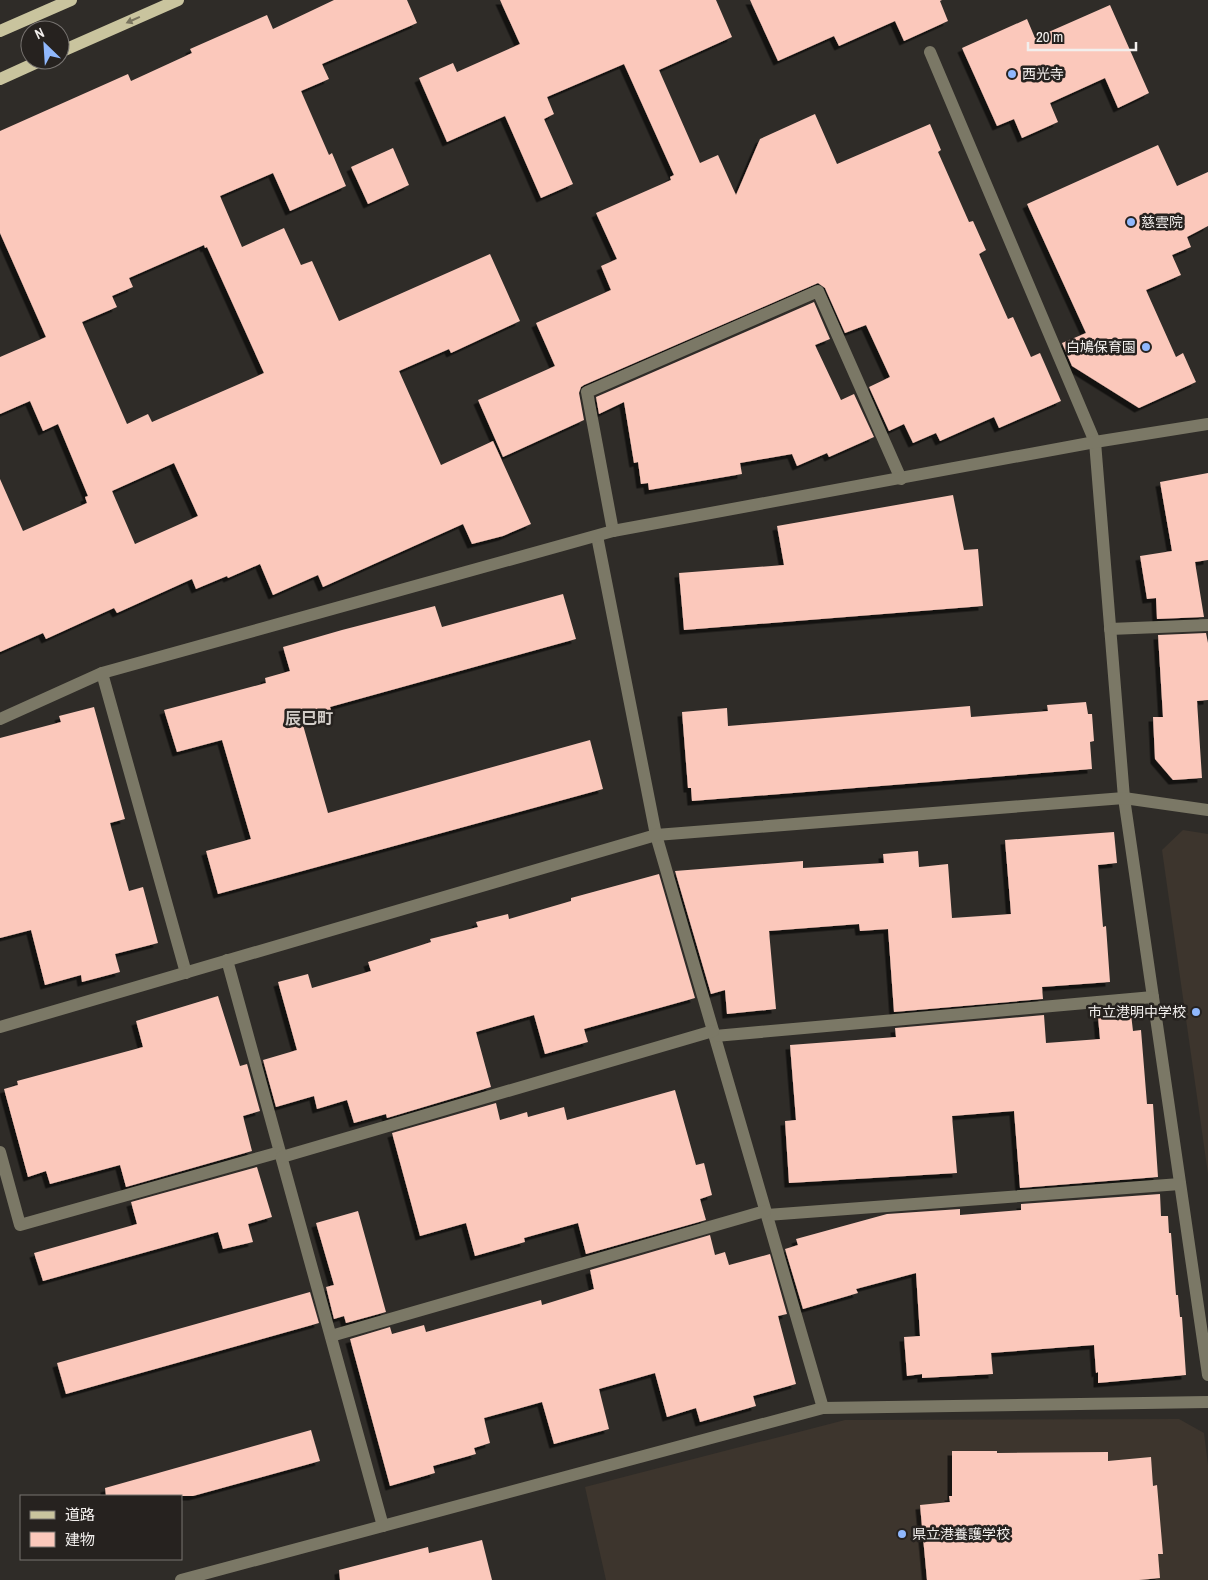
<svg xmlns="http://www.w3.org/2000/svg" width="1208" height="1580" viewBox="0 0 1208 1580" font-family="'Archivo Narrow','Noto Sans JP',sans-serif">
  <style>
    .built { fill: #3d352d }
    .building { fill: #fbc8bb; fill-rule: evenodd; filter: url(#shadow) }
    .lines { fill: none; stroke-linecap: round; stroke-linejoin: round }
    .minor { stroke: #7b7866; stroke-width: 12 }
    .major { stroke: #c9c49e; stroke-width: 12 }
    .oneway { fill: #78735e }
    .poi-dot { fill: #90b8fd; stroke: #26221f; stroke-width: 2 }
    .labels { text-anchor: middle; stroke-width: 5; stroke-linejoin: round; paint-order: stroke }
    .poi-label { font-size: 14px; fill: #f2efed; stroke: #26221f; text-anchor: start }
    .quarter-label { font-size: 16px; font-weight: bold; fill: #d2cdc8; stroke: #26221f }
  </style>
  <defs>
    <filter id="shadow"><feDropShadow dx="-4.5" dy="4.5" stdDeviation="0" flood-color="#0009"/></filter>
  </defs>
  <rect width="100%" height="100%" fill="#2f2c28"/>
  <g class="built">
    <polygon points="1183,830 1208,834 1208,1174 1162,850"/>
    <polygon points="1179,1419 1204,1433 1208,1465 1208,1580 606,1580 585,1487 845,1420"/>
  </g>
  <g class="building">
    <path d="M 334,0 L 407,0 L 417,23 L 322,64 L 329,79 L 301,91 L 329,155 L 332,153 L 346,186 L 290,211 L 273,173 L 220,196 L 242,247 L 284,228 L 301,265 L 312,261 L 339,321 L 490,254 L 520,321 L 451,353 L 449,349 L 399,371 L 441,465 L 493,441 L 531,524 L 503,536 L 472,544 L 463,524 L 323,587 L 318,575 L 273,595 L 260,564 L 228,578 L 227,576 L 196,589 L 192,579 L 117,613 L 114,608 L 46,639 L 43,633 L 0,652 L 0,479 L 23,531 L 87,503 L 85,497 L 88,496 L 58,424 L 43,431 L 30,401 L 0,414 L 0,357 L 46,337 L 0,233 L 0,131 L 128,74 L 131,81 L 192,53 L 190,49 L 267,15 L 273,29 ZM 204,245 L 205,248 L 207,247 L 264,373 L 152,422 L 148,414 L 127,424 L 82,322 L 117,307 L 112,296 L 133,287 L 129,278 ZM 174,463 L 198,516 L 135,544 L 112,491 Z"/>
    <polygon points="500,0 716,0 732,37 659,70 700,163 718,155 736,195 760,139 815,114 837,164 930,124 941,150 938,152 969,222 973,221 986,250 979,254 1008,319 1013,317 1031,357 1040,353 1061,401 999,428 994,417 940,441 936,433 913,443 904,424 889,431 869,387 890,377 866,325 845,333 825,288 818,283 584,385 581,387 579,393 584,420 503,457 478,400 555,366 536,323 611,290 601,266 617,259 596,213 671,180 670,177 674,175 624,64 547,97 554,114 544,119 573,184 541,198 505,116 447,142 419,78 453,63 457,72 520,44"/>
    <polygon points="750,0 942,0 940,1 948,21 904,41 895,21 839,46 834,36 778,61"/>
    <polygon points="1110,5 1149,93 1118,108 1105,78 1050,103 1058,122 1022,138 1014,119 997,126 962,48 1027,19 1035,38"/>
    <polygon points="1158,145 1177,186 1208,172 1208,226 1187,237 1191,247 1172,255 1181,275 1146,290 1176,357 1183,353 1196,382 1139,408 1072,366 1062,343 1086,333 1027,204"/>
    <polygon points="393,148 409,185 368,204 351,167"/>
    <polygon points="814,302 830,339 815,345 841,400 854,394 874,437 829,457 827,453 797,466 792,454 740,463 742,474 649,490 648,483 641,484 638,462 634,463 624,402 599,414 596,397"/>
    <polygon points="1208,473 1208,560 1195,562 1204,617 1157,619 1156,598 1147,599 1140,556 1172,551 1160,482"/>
    <polygon points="953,495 964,550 978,549 983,606 684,630 679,573 784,565 777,526"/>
    <polygon points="563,594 576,639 330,707 331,710 301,718 328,813 590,740 603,789 218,894 206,851 251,839 222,740 177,752 164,710 266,683 265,678 290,671 283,647 342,630 435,606 442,627"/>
    <polygon points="1206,633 1208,643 1208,700 1197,701 1202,778 1173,780 1155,759 1153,717 1163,717 1158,635"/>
    <polygon points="1086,702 1088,714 1092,714 1094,741 1090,742 1092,769 692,801 691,788 688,788 682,712 727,708 728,726 970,706 971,717 1048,711 1047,705"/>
    <polygon points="94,707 125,819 110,823 129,891 143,887 158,943 115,954 120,972 82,982 81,975 45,985 31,930 0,938 0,738 61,722 59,716"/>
    <polygon points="1114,832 1117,863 1098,865 1103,927 1106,926 1110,982 1042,987 1043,999 894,1012 888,929 860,931 859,924 769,931 776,1009 727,1014 725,990 711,994 675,871 803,861 803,868 884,863 883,854 918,851 919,867 948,864 952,918 1011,914 1005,840"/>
    <polygon points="659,874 695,998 584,1029 588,1042 545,1054 534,1015 476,1032 491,1087 387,1118 386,1114 354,1123 347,1100 317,1109 314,1096 276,1107 263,1060 297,1050 278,982 308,974 312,988 371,971 368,962 431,942 430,939 478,927 476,922 508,914 509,919 571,901 571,898"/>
    <polygon points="218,996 240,1066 247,1064 260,1111 243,1116 252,1151 126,1187 120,1165 50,1184 46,1171 28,1177 4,1089 18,1085 17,1081 143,1047 136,1021"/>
    <polygon points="1131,1014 1133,1031 1141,1030 1147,1104 1153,1104 1158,1177 1020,1188 1014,1111 952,1116 957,1173 789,1183 785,1121 796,1120 790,1045 896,1037 895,1028 1044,1015 1046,1043 1100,1039 1098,1017"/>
    <polygon points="675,1090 696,1165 704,1163 712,1195 700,1199 706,1220 586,1254 578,1223 524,1238 525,1242 475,1256 466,1223 420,1236 392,1133 496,1103 500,1120 527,1112 528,1117 564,1107 567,1120"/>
    <polygon points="257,1167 272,1217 248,1224 253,1242 223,1249 218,1232 43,1281 34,1253 137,1224 131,1202"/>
    <polygon points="1160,1194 1161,1216 1168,1216 1169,1233 1171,1233 1176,1295 1178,1295 1180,1317 1182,1317 1186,1375 1098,1383 1098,1372 1096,1373 1094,1345 991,1353 993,1374 922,1378 922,1374 907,1376 904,1337 920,1336 916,1273 856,1289 858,1293 803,1309 785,1249 798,1245 796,1239 887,1214 960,1209 960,1215 1021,1210 1021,1204"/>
    <polygon points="358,1211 386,1312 346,1323 344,1316 334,1319 326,1287 334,1285 316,1223"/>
    <polygon points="710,1235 715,1255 725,1252 729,1265 770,1254 787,1314 778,1316 796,1384 753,1396 756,1406 700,1422 696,1408 667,1417 655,1373 599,1389 609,1429 554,1444 542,1402 484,1418 490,1443 474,1448 476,1454 433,1466 435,1473 390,1486 350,1339 390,1327 392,1334 424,1325 426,1332 541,1300 542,1305 594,1289 590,1270"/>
    <polygon points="310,1292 319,1323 66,1394 57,1363"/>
    <polygon points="311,1430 320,1461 193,1496 106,1496 105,1488"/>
    <polygon points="952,1451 997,1451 997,1453 1108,1452 1108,1461 1151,1457 1153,1486 1157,1485 1163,1554 1158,1554 1160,1578 1139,1580 927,1580 920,1505 950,1502 949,1496 952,1496"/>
    <polygon points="482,1540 492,1580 340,1580 339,1570 428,1547 429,1553"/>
  </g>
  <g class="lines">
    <g class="minor">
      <polyline points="930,52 1095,442 1124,798 1208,1375"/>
      <polyline points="613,531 587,392 818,291 901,479"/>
      <polyline points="597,536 656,835 823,1408"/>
      <polyline points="1110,629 1208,625"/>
      <polyline points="102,673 186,973"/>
      <polyline points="0,719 102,673 613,531 1095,442 1208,424"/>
      <polyline points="227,960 383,1526"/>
      <polyline points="0,1027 656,835 1124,798 1208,810"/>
      <polyline points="715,1036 1153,997"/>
      <polyline points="0,1152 20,1225 280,1152"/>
      <polyline points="282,1157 713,1031"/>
      <polyline points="767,1215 1180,1184"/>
      <polyline points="331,1336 765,1211"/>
      <polyline points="181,1580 823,1408 1208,1402"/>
    </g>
    <g class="major">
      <polyline points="0,31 71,0"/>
      <polyline points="60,52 178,0"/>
      <polyline points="0,79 42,60"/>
    </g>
  </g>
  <defs><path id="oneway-solid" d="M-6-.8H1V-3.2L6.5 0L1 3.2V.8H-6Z" transform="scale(1.25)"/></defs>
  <use class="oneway" href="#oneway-solid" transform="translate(133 20) rotate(156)"/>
  <g class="poi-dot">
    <circle cx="1012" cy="74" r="5"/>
    <circle cx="1131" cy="222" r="5"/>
    <circle cx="1146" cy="347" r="5"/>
    <circle cx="1196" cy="1012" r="5"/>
    <circle cx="902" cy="1534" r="5"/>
  </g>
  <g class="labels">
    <g class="poi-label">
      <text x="1022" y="79">西光寺</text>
      <text x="1141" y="227">慈雲院</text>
      <text x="1136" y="352" text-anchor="end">白鳩保育園</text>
      <text x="1186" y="1017" text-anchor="end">市立港明中学校</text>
      <text x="912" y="1539">県立港養護学校</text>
    </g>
    <g class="quarter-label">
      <text x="309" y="724">辰巳町</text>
    </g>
  </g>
  <rect x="20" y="1495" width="162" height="65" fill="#26221f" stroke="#787471"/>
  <rect x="30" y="1511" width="25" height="8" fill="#c9c49e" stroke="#787471"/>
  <text x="65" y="1520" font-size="15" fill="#f2efed">道路</text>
  <rect x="30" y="1532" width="25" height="15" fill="#fbc8bb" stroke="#787471"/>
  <text x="65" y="1545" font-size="15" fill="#f2efed">建物</text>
  <g transform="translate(45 45) rotate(335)"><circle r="24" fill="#26221f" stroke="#787471"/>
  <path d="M0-4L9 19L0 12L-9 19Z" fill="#90b8fd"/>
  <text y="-8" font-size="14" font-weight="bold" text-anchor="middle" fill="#f2efed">N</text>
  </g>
  <path d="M1028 42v8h108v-8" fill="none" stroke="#f2efed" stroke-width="2.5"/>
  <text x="1036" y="42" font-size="15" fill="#f2efed" stroke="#26221f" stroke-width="4" paint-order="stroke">20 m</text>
</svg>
